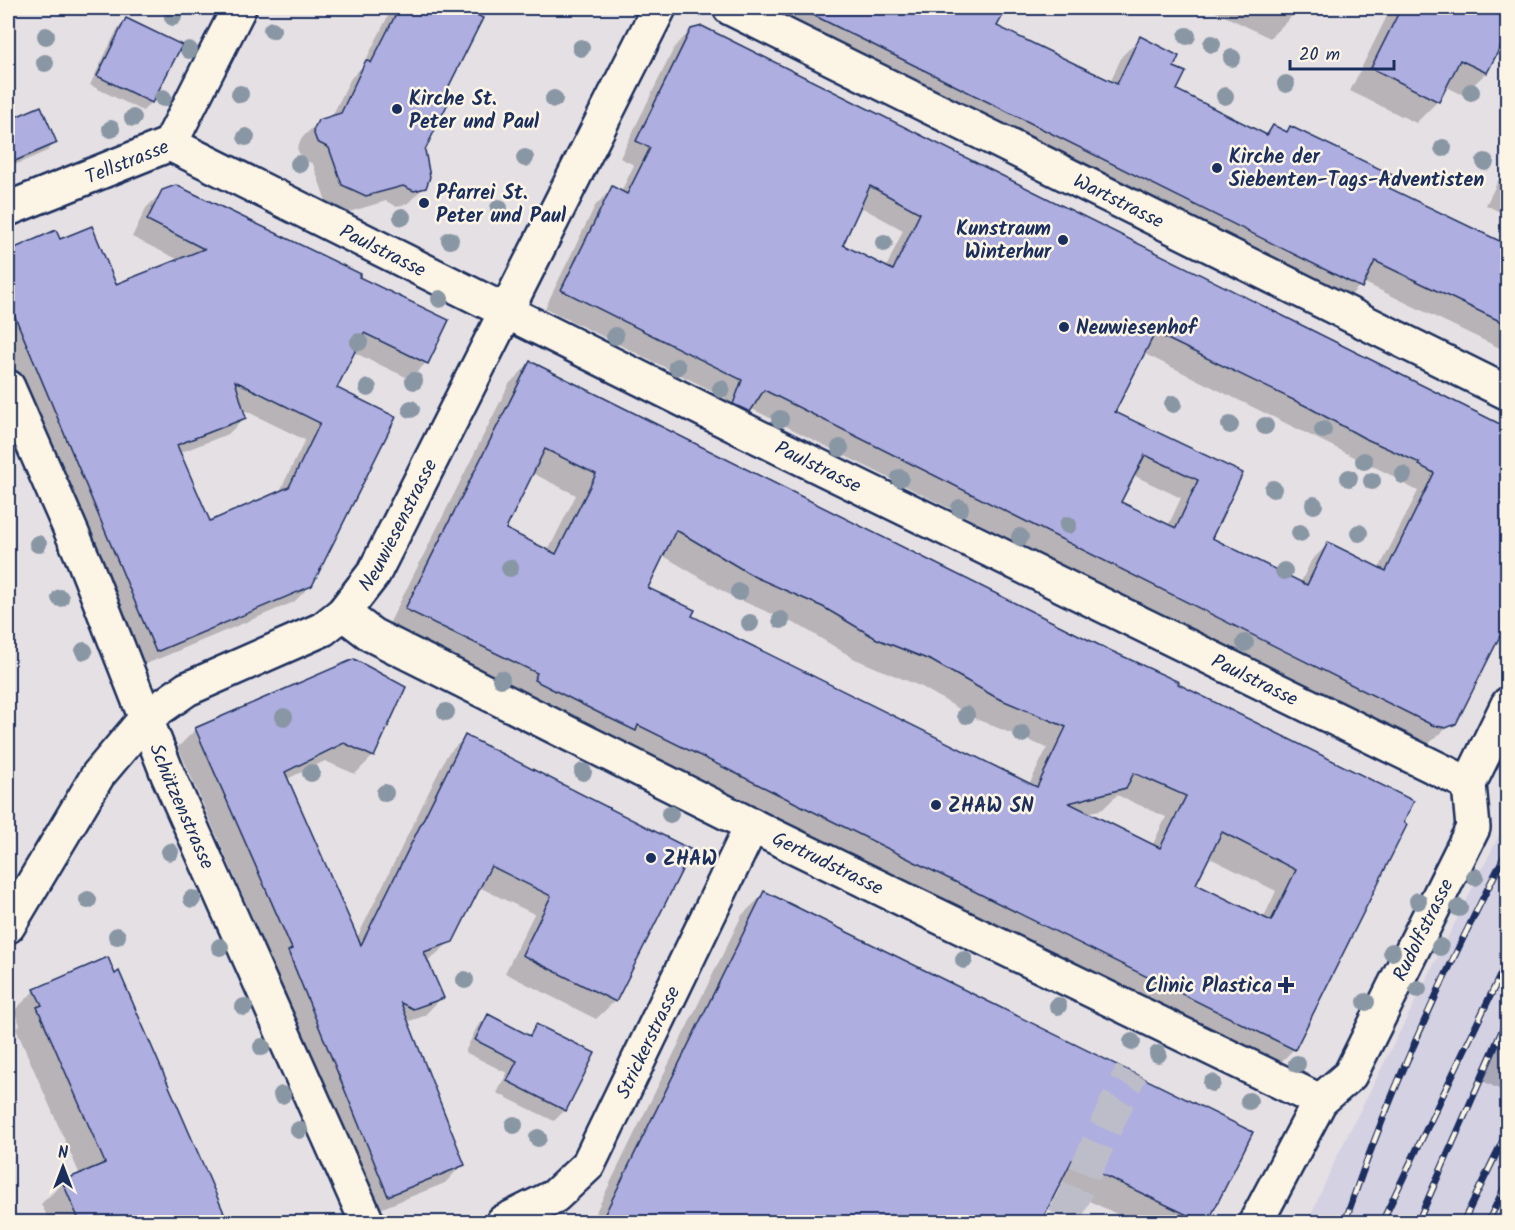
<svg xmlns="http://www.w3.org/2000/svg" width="1515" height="1230" viewBox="0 0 1515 1230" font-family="Kalam,sans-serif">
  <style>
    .built { fill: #d4d1e3 }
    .shadow { fill: #0003; fill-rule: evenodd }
    .building { fill: #aeaee0; stroke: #1b2f5e; stroke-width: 1.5; fill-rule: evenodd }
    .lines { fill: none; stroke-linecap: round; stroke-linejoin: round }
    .minor-tunnel { stroke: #bdbdc9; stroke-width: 33; stroke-dasharray: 33 16; stroke-linecap: butt }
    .minor-casing { stroke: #1b2f5e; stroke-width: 38 }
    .major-casing { stroke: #1b2f5e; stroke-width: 38 }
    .minor { stroke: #fcf5e5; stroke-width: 33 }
    .major { stroke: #fcf5e5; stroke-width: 33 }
    .rail-casing { stroke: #1b2f5e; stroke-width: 7 }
    .rail { stroke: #fcf5e5; stroke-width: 4.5; stroke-dasharray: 14; stroke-linecap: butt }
    .tree { fill: #8996a4 }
    .poi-dot { fill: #1b2f5e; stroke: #fcf5e5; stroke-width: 2 }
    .labels { text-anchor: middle; stroke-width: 5; stroke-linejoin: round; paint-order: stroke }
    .poi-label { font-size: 20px; font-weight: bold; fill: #1b2f5e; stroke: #fcf5e5; text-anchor: start }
    .street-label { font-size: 20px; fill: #1b2f5e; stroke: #fcf5e5 }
  </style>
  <rect width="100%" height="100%" fill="#e5e0e4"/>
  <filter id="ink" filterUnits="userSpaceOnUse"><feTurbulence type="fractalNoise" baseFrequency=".0167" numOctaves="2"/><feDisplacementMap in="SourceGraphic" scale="12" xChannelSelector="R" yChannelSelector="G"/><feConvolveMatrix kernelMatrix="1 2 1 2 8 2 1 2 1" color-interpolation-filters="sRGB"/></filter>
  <g filter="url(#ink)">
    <polygon class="built" points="1507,820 1507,1222 1308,1222 1336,1158"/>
    <g class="shadow">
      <polygon points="392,8 462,8 441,99 423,150 424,187 408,203 397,207 386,201 349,212 326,201 313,164 301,158 297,148 302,138 319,121 331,118 351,78 363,66"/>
      <polygon points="748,8 1005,8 995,27 1110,83 1122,56 1140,38 1172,67 1175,90 1264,136 1273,127 1286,133 1291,128 1387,189 1508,247 1508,352 1363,282 1342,305"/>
      <polygon points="1208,8 1296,8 1292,16 1270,38"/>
      <polygon points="1391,8 1508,8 1508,29 1486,73 1463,95 1445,86 1438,101 1416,123 1350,91"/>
      <polygon points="127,20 151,102 143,111 90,85 118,28"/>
      <path d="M 691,30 L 1508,429 L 1459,718 L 1427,745 L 1414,742 L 750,408 L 731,428 L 717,421 L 725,397 L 545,308 L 595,206 L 612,188 L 621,192 L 634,165 L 620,158 L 674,48 ZM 859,206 L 903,230 L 886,268 L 841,246 ZM 1143,353 L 1403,481 L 1402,483 L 1418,491 L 1379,569 L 1328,544 L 1311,561 L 1300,584 L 1210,539 L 1241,473 L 1113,413 ZM 1133,475 L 1181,498 L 1168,526 L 1119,503 Z"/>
      <polygon points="40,108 55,143 47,151 8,168 8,122"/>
      <polygon points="1508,161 1508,216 1486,205"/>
      <path d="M 163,191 L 357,278 L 426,363 L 410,379 L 353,352 L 335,389 L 311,585 L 294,602 L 139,667 L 8,356 L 8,253 L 56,232 L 60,241 L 115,286 L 179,260 L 132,237 L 146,208 ZM 242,409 L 305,440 L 279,493 L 209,523 L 179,453 L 228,434 L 245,418 Z"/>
      <path d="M 530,363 L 1412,802 L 1294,1049 L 1273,1070 L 386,630 L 509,384 ZM 532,473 L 576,495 L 548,551 L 504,530 ZM 662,555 L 733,597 L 802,627 L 855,659 L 922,687 L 976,719 L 1047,748 L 1029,785 L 690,617 L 646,588 ZM 1117,795 L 1166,817 L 1152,846 L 1087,813 L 1103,809 ZM 1208,857 L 1276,891 L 1263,919 L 1194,884 Z"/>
      <polygon points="354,661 373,756 355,774 325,761 287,779 357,938 447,755 465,737 615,1001 596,1019 505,973 534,914 479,887 451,941 427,962 442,997 424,1016 407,1022 463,1164 445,1183 370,1213 271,970 274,967 178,747 196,729"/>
      <polygon points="765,893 1251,1133 1207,1222 1134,1222 1057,1186 1039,1222 591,1222 742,915"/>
      <polygon points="118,974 226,1222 50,1222 41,1204 63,1183 80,1175 16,1029 20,1025 14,1011 35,990"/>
      <polygon points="488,1016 527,1036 537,1026 593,1054 565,1110 554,1121 497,1093 507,1073 465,1052 477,1027"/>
      <polygon points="1508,1029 1508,1094 1481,1080"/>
    </g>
    <g class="building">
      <polygon points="399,8 473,8 475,14 483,18 443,98 449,101 425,150 430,177 426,188 414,191 403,186 366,196 342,185 329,148 317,142 313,131 318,120 341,113 366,60 371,63"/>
      <polygon points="799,8 1007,8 997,26 1117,84 1140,36 1179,56 1174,67 1186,72 1177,90 1267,135 1273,125 1287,132 1290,126 1395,176 1389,188 1508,245 1508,325 1375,261 1362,288"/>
      <polygon points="1401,8 1508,8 1508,32 1487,73 1460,60 1439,102 1371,68"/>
      <polygon points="126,18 182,45 152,103 97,76"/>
      <path d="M 702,26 L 1508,428 L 1508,620 L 1456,724 L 1446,728 L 1432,725 L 764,390 L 750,412 L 746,410 L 733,404 L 742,380 L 561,290 L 612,186 L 627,194 L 650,148 L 636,141 L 691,29 ZM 870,186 L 920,213 L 893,270 L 843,245 ZM 1155,333 L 1308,407 L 1364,438 L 1420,463 L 1419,465 L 1434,473 L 1386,571 L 1328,542 L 1307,585 L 1212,538 L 1243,473 L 1115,412 ZM 1145,455 L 1198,480 L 1176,528 L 1121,502 Z"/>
      <polygon points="41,106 57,143 8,164 8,120"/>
      <path d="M 176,185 L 361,274 L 359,277 L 449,320 L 428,364 L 364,333 L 337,388 L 396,417 L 312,586 L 156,652 L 8,300 L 8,251 L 56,230 L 60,239 L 92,226 L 116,284 L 204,249 L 147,220 L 162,190 ZM 235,381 L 320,423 L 289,487 L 210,521 L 177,445 L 246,418 Z"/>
      <path d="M 530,361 L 1105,648 L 1179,682 L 1178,684 L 1414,801 L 1404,822 L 1407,825 L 1295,1050 L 638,725 L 636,731 L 605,716 L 534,680 L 537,673 L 405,609 ZM 545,449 L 596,474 L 556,554 L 506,529 ZM 676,530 L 755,577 L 823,607 L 877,639 L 932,661 L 997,698 L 1066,727 L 1037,787 L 692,616 L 695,610 L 648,588 ZM 1134,773 L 1186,796 L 1160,848 L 1069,803 L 1126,788 ZM 1222,832 L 1296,870 L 1271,921 L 1196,884 Z"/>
      <polygon points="354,659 406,687 374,757 344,743 285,772 361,945 465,735 692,850 616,1002 522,955 551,896 491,866 453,942 424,952 444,998 413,1009 401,1003 465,1165 388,1196 288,951 292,949 195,728"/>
      <polygon points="764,891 1253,1132 1208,1222 1202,1222 1072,1160 1041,1222 601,1222"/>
      <polygon points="108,957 115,974 119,971 228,1222 80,1222 62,1181 105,1163 37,1007 42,1005 34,989"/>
      <polygon points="488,1014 530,1036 536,1024 595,1053 566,1111 507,1081 517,1061 475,1040"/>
    </g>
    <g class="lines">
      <polyline class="minor-tunnel" points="1064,1218 1131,1072"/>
      <defs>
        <g id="minor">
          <path id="s1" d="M 730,8 L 1508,393"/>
          <path id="s2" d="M 170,144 L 738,427 L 1469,784"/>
          <path id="s3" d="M 8,209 L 170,144 L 239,8"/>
          <path id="s4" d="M 8,387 L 85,563 L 168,775 L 367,1222"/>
          <path id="s5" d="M 343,613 L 372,635 L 769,834 L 1320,1101"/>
          <path id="s6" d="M 503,1222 L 555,1196 L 588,1165 L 752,825"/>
          <path id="s7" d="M 1256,1222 L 1320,1101 L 1350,1075 L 1473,828 L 1469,784 L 1508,704"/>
        </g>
        <g id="major">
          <path id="s8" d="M 8,926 L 98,775 L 147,717 L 187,689 L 323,629 L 343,613 L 374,573 L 659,8"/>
        </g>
      </defs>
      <use href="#minor" class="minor-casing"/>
      <use href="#major" class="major-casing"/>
      <use href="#minor" class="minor"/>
      <use href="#major" class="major"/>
      <defs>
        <g id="rail">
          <path d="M 1345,1222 C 1388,1094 1445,970 1508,849"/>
          <polyline points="1382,1222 1508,959"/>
          <polyline points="1418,1222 1508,1017"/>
          <polyline points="1463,1222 1508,1130"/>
          <polyline points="1488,1222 1508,1180"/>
        </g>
      </defs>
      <use href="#rail" class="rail-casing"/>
      <use href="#rail" class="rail"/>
    </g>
    <g class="tree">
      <circle cx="173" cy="17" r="9"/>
      <circle cx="272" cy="30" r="9"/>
      <circle cx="46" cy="36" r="9"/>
      <circle cx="1187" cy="36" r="9"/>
      <circle cx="1212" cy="44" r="9"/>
      <circle cx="581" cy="48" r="9"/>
      <circle cx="189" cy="50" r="9"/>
      <circle cx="1232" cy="58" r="9"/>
      <circle cx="45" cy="63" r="9"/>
      <circle cx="1286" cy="84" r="9"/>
      <circle cx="1471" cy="92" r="9"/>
      <circle cx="240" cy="94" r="9"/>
      <circle cx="1225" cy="96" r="9"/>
      <circle cx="163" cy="98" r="9"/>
      <circle cx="554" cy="99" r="9"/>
      <circle cx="133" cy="118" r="9"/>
      <circle cx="111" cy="129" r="9"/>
      <circle cx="246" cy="137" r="9"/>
      <circle cx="1443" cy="148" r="9"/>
      <circle cx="525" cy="158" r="9"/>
      <circle cx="1485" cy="162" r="9"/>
      <circle cx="299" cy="164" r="9"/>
      <circle cx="499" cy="208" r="9"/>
      <circle cx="402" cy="217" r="9"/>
      <circle cx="450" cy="240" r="9"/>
      <circle cx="884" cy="243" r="9"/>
      <circle cx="440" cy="299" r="9"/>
      <circle cx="615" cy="336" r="9"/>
      <circle cx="359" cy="342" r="9"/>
      <circle cx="677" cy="367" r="9"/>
      <circle cx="414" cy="381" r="9"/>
      <circle cx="368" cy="388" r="9"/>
      <circle cx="721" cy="389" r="9"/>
      <circle cx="1173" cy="404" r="9"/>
      <circle cx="411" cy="409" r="9"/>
      <circle cx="780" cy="419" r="9"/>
      <circle cx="1230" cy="425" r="9"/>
      <circle cx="1265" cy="426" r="9"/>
      <circle cx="1323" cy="430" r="9"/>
      <circle cx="840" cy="448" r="9"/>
      <circle cx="1364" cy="461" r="9"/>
      <circle cx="1403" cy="475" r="9"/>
      <circle cx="900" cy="478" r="9"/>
      <circle cx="1349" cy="478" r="9"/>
      <circle cx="1372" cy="481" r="9"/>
      <circle cx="1273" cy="489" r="9"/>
      <circle cx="1314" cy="505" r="9"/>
      <circle cx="960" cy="508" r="9"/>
      <circle cx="1068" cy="525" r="9"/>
      <circle cx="1300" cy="533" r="9"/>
      <circle cx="1359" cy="533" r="9"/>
      <circle cx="1020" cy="537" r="9"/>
      <circle cx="38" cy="544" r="9"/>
      <circle cx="510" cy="568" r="9"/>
      <circle cx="1284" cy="571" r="9"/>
      <circle cx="739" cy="592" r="9"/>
      <circle cx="60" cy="598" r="9"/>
      <circle cx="781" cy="620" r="9"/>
      <circle cx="750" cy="623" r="9"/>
      <circle cx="1245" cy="643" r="9"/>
      <circle cx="84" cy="651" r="9"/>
      <circle cx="501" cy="679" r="9"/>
      <circle cx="446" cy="712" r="9"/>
      <circle cx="966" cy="715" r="9"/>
      <circle cx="284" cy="717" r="9"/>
      <circle cx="1022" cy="734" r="9"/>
      <circle cx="583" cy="772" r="9"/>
      <circle cx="311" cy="773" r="9"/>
      <circle cx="385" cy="793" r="9"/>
      <circle cx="670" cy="814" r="9"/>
      <circle cx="170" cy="852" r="9"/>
      <circle cx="1475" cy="877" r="9"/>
      <circle cx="192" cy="899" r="9"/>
      <circle cx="88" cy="900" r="9"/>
      <circle cx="1418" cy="901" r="9"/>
      <circle cx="1459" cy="908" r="9"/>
      <circle cx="117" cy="936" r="9"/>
      <circle cx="220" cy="947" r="9"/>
      <circle cx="1440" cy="947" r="9"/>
      <circle cx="1392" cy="952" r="9"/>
      <circle cx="964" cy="960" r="9"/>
      <circle cx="465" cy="980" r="9"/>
      <circle cx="1418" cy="989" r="9"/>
      <circle cx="1366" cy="1002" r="9"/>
      <circle cx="1058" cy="1006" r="9"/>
      <circle cx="244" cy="1007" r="9"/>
      <circle cx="1132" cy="1042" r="9"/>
      <circle cx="262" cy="1047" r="9"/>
      <circle cx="1158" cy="1054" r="9"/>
      <circle cx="1297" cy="1064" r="9"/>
      <circle cx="1212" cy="1083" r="9"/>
      <circle cx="282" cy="1095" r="9"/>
      <circle cx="1249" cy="1101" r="9"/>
      <circle cx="514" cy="1125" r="9"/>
      <circle cx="299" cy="1130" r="9"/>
      <circle cx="538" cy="1138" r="9"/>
    </g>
  </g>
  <g class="poi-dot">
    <circle cx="397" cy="109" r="6"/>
    <circle cx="1217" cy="168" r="6"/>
    <circle cx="424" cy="203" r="6"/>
    <circle cx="1063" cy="240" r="6"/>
    <circle cx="1064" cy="327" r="6"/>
    <circle cx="936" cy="805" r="6"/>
    <circle cx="651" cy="858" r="6"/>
    <path d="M1283 976h6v6h6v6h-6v6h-6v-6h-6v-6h6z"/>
  </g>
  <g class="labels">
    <g class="poi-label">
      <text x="409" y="105">Kirche St.<tspan x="409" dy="23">Peter und Paul</tspan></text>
      <text x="1229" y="163">Kirche der<tspan x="1229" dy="23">Siebenten-Tags-Adventisten</tspan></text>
      <text x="436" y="199">Pfarrei St.<tspan x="436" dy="23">Peter und Paul</tspan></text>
      <text x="1051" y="235" text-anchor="end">Kunstraum<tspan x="1051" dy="23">Winterhur</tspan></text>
      <text x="1076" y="334">Neuwiesenhof</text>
      <text x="948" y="812">ZHAW SN</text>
      <text x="663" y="865">ZHAW</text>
      <text x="1272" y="992" text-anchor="end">Clinic Plastica</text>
    </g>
    <g class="street-label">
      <text dy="7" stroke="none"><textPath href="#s3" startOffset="128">Tellstrasse</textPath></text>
      <text dy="7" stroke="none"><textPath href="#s1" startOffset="434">Wartstrasse</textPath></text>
      <text dy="7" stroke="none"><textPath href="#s2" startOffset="238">Paulstrasse</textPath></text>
      <text dy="7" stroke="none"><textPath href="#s2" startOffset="724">Paulstrasse</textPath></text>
      <text dy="7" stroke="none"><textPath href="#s8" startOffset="579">Neuwiesenstrasse</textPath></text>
      <text dy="7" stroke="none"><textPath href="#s2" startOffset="1210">Paulstrasse</textPath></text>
      <text dy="7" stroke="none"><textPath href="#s4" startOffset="454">Schützenstrasse</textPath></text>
      <text dy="7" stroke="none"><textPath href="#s5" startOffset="546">Gertrudstrasse</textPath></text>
      <text dy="7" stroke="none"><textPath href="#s7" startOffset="339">Rudolfstrasse</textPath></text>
      <text dy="7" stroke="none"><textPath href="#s6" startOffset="240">Strickerstrasse</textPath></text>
    </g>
  </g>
  <rect width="1515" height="1230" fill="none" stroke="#fcf5e5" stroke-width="30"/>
  <rect x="15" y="15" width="1485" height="1200" fill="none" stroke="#1b2f5e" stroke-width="2" filter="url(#ink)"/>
  <g transform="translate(63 1167)" stroke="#fcf5e5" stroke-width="4.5" paint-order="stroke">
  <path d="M0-4.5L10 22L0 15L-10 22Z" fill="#1b2f5e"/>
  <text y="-9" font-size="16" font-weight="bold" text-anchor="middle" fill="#1b2f5e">N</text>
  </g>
  <path d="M1290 60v9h104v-9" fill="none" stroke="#1b2f5e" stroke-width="3"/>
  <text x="1299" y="60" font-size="18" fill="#1b2f5e" stroke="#fcf5e5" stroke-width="4.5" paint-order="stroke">20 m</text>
</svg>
